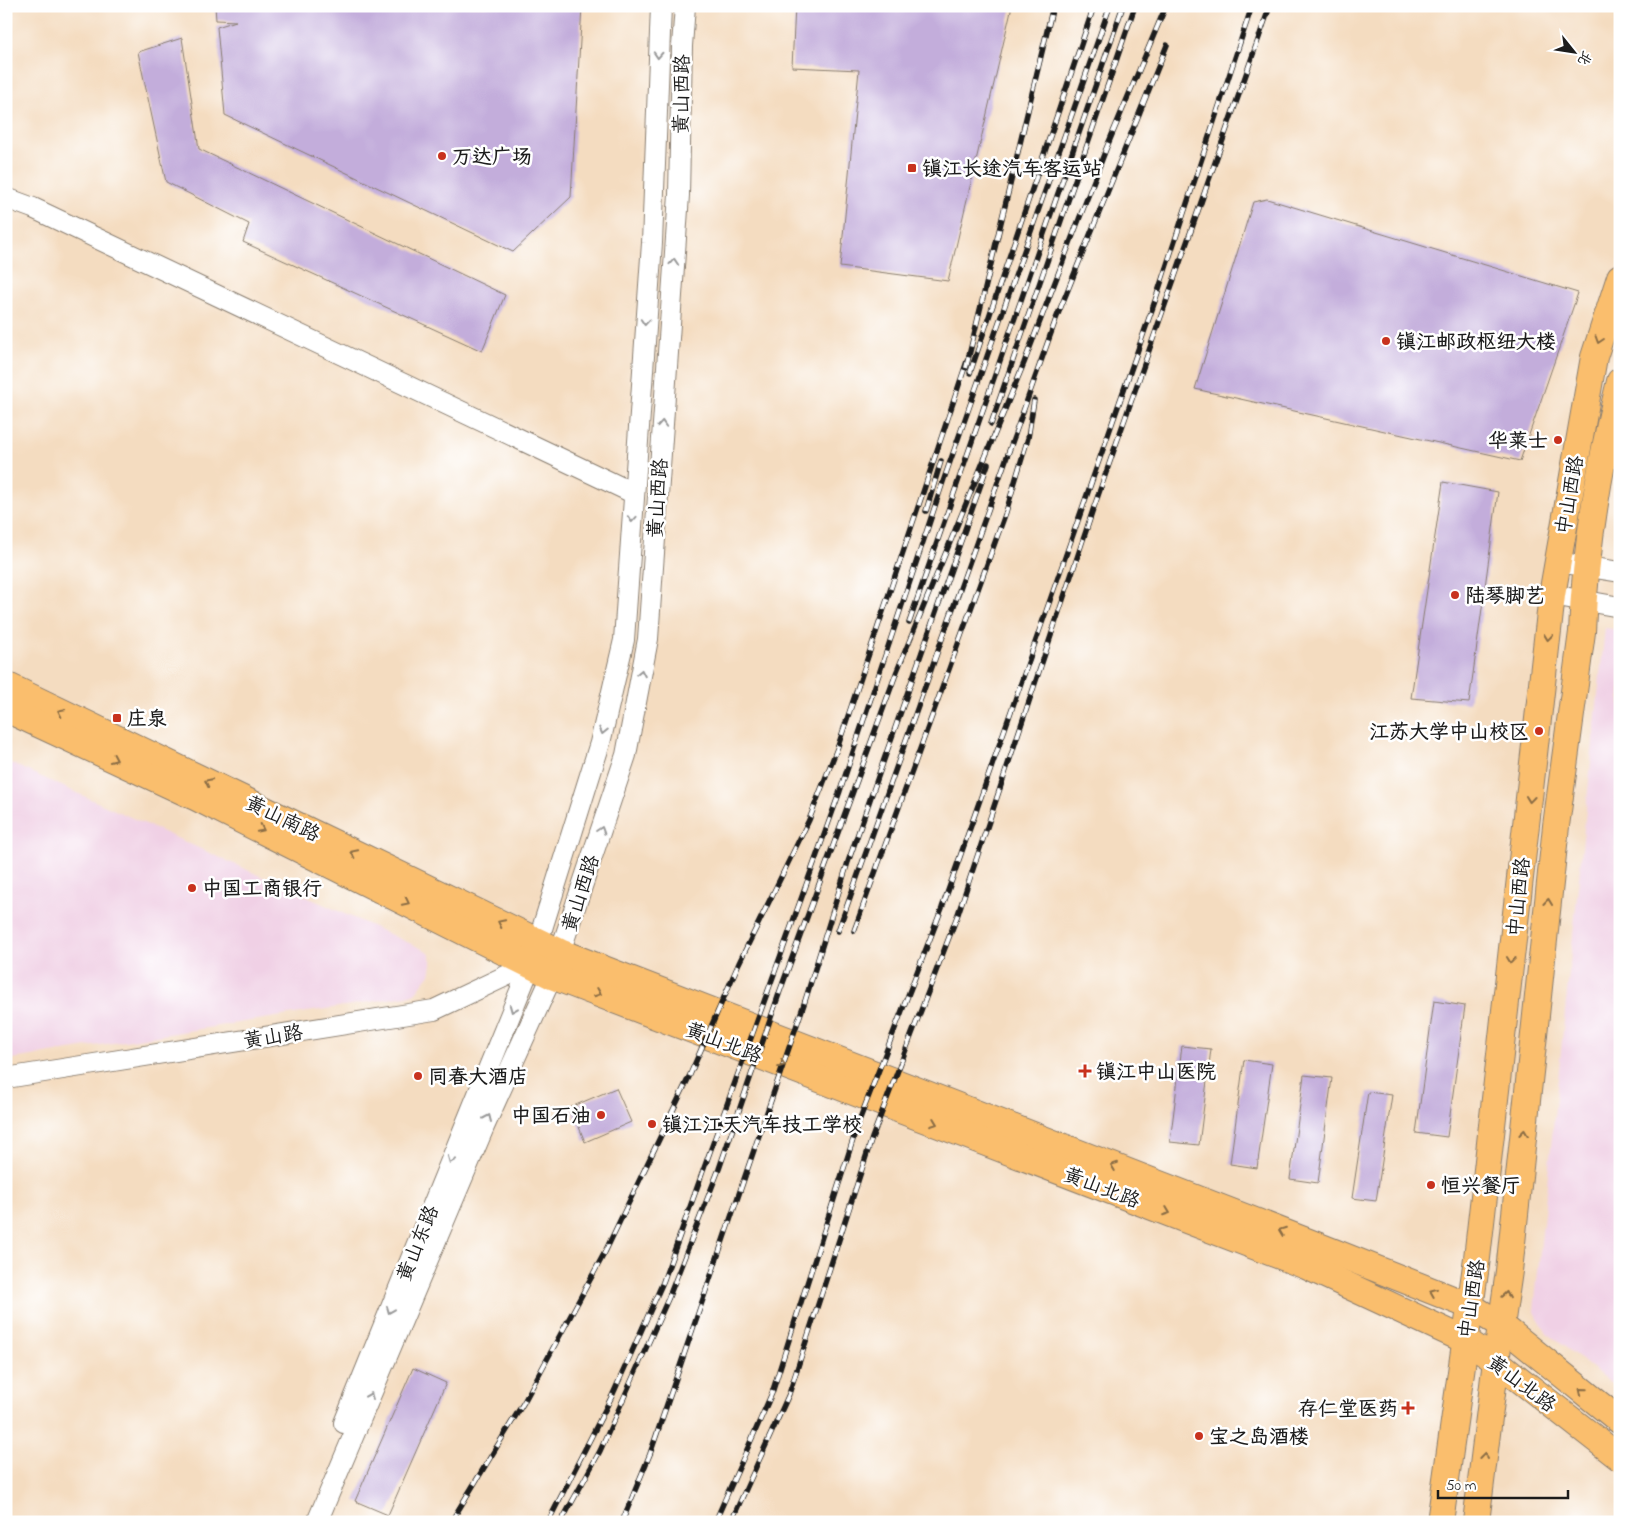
<svg xmlns="http://www.w3.org/2000/svg" width="1626" height="1528" viewBox="0 0 1626 1528" font-family="'Indie Flower','LXGW WenKai TC',sans-serif">
  <style>
    .built { fill: #f0d0e5 }
    .building { fill: #c3addb }
    .lines { fill: none; stroke-linecap: round; stroke-linejoin: round }
    .minor-casing { stroke: #887c6e; stroke-width: 22 }
    .major-casing { stroke: #887c6e; stroke-width: 28 }
    .minor { stroke: #fff; stroke-width: 20 }
    .major { stroke: #fabe6d; stroke-width: 26 }
    .rail-casing { stroke: #1c1c1c; stroke-width: 5.5 }
    .rail { stroke: #fff; stroke-width: 4; stroke-dasharray: 11; stroke-linecap: butt }
    .oneway { stroke: #999 }
    .oneway2 { stroke: #8b6d44 }
    .poi-dot { fill: #c8321e; stroke: #fff; stroke-width: 2 }
    .labels { text-anchor: middle; stroke-width: 5; stroke-linejoin: round; paint-order: stroke }
    .street-label { font-size: 20px; fill: #1c1c1c; stroke: #fff }
    .poi-label { font-size: 20px; font-weight: bold; fill: #1c1c1c; stroke: #fff; text-anchor: start }
  </style>
  <rect width="100%" height="100%" fill="#fff"/>
  <filter id="ink" filterUnits="userSpaceOnUse"><feTurbulence type="fractalNoise" baseFrequency=".02" numOctaves="2"/><feDisplacementMap in="SourceGraphic" scale="10" xChannelSelector="R" yChannelSelector="G"/><feConvolveMatrix kernelMatrix="1 2 1 2 8 2 1 2 1" color-interpolation-filters="sRGB"/></filter>
  <filter id="wash" filterUnits="userSpaceOnUse"><feTurbulence type="fractalNoise" baseFrequency=".0096" numOctaves="4" result="noise"/><feDisplacementMap in="SourceGraphic" scale="20" xChannelSelector="R" yChannelSelector="G"/><feGaussianBlur stdDeviation="1.12" result="paint"/><feColorMatrix in="noise" values="0 0 0 0 0 0 0 0 0 0 0 0 0 0 0 0 0 1.4 0 .05"/><feComposite in="paint" operator="in"/></filter>
  <g filter="url(#wash)">
    <rect width="100%" height="100%" fill="#f4dcc0"/>
    <g class="built">
      <polygon points="1605,628 1620,630 1620,1390 1546,1332 1534,1310"/>
      <polygon points="6,761 429,952 432,964 430,974 415,993 407,996 6,1060"/>
    </g>
    <g id="blocks">
      <g class="building">
        <polygon points="215,6 582,6 571,197 513,252 225,115 217,27 236,21 216,20"/>
        <polygon points="795,6 1012,6 948,281 840,267 859,70 792,67"/>
        <polygon points="182,38 199,149 505,295 482,351 243,242 249,224 166,182 138,52"/>
        <polygon points="1267,199 1578,293 1520,461 1195,389 1253,202"/>
        <polygon points="1443,482 1498,492 1469,703 1411,698"/>
        <polygon points="1434,1001 1465,1006 1447,1137 1416,1133"/>
        <polygon points="1182,1046 1211,1049 1199,1145 1170,1142"/>
        <polygon points="1244,1060 1272,1064 1257,1168 1230,1164"/>
        <polygon points="1304,1075 1332,1078 1318,1183 1290,1179"/>
        <polygon points="616,1088 631,1122 585,1142 571,1107"/>
        <polygon points="1368,1092 1392,1095 1376,1201 1352,1198"/>
        <polygon points="413,1368 446,1383 388,1515 355,1501"/>
      </g>
    </g>
  </g>
  <g filter="url(#ink)">
    <use href="#blocks" fill-opacity="0" stroke="#887c6e" stroke-width="1"/>
    <g class="lines">
      <defs>
        <g id="minor">
          <polyline points="6,198 33,208 633,493"/>
          <polyline points="1558,562 1620,572"/>
          <polyline points="1552,595 1620,607"/>
          <polyline points="6,1078 434,1010 531,964"/>
          <polyline points="344,1423 531,964 600,743 624,640 652,243 661,6"/>
          <polyline points="317,1522 484,1127 552,976 626,755 648,639 679,195 682,46 685,6"/>
        </g>
        <g id="major">
          <polyline points="6,685 560,952 1309,1242 1470,1306 1501,1325 1620,1421"/>
          <polyline points="6,709 195,797 552,976 1306,1266 1465,1340 1496,1361 1620,1458"/>
          <polyline points="1440,1522 1477,1258 1552,595 1594,357 1620,277"/>
          <path d="M 1476,1522 L 1496,1361 L 1509,1271 L 1556,826 L 1582,632 C 1585,547 1600,462 1620,381"/>
        </g>
      </defs>
      <use href="#minor" class="minor-casing"/>
      <use href="#major" class="major-casing"/>
      <use href="#minor" class="minor"/>
      <use href="#major" class="major"/>
      <defs>
        <g id="rail">
          <polyline points="966,368 1053,6"/>
          <polyline points="970,373 1094,6"/>
          <polyline points="991,424 1135,6"/>
          <polyline points="926,511 941,461"/>
          <polyline points="909,623 1123,6"/>
          <polyline points="838,931 1056,319 1167,45"/>
          <polyline points="854,931 1006,512 1028,438 1034,400"/>
          <polyline points="451,1522 524,1402 605,1252 689,1077 739,963 809,820 838,746 967,361"/>
          <polyline points="548,1522 613,1394 663,1282 840,791 944,479 1110,6"/>
          <polyline points="561,1522 600,1451 668,1299 719,1169 780,991 897,671 1024,363 1106,149 1166,6"/>
          <polyline points="622,1522 650,1454 805,1001 848,862 988,464"/>
          <polyline points="715,1522 772,1393 859,1121 942,908 1155,301 1252,6"/>
          <polyline points="731,1522 789,1394 872,1138 958,914 1094,507 1270,6"/>
        </g>
      </defs>
      <use href="#rail" class="rail-casing"/>
      <use href="#rail" class="rail"/>
    </g>
    <defs><path id="oneway-chevron" d="M-2-3.5L2.5 0L-2 3.5" fill="none" stroke-width="1.6" stroke-linecap="round" stroke-linejoin="round" transform="scale(1.25)"/></defs>
    <g class="oneway">
      <use href="#oneway-chevron" transform="translate(658 55) rotate(93)"/>
      <use href="#oneway-chevron" transform="translate(674 262) rotate(-86)"/>
      <use href="#oneway-chevron" transform="translate(645 322) rotate(94)"/>
      <use href="#oneway-chevron" transform="translate(662 424) rotate(-86)"/>
      <use href="#oneway-chevron" transform="translate(632 519) rotate(94)"/>
      <use href="#oneway-chevron" transform="translate(641 673) rotate(-79)"/>
      <use href="#oneway-chevron" transform="translate(603 731) rotate(103)"/>
      <use href="#oneway-chevron" transform="translate(601 830) rotate(-72)"/>
      <use href="#oneway-chevron" transform="translate(513 1009) rotate(112)"/>
      <use href="#oneway-chevron" transform="translate(488 1118) rotate(-66)"/>
      <use href="#oneway-chevron" transform="translate(451 1160) rotate(112)"/>
      <use href="#oneway-chevron" transform="translate(390 1310) rotate(112)"/>
      <use href="#oneway-chevron" transform="translate(370 1396) rotate(-67)"/>
    </g>
    <g class="oneway2">
      <use href="#oneway-chevron" transform="translate(1599 340) rotate(108)"/>
      <use href="#oneway-chevron" transform="translate(1548 637) rotate(96)"/>
      <use href="#oneway-chevron" transform="translate(61 712) rotate(-154)"/>
      <use href="#oneway-chevron" transform="translate(114 759) rotate(25)"/>
      <use href="#oneway-chevron" transform="translate(208 782) rotate(-154)"/>
      <use href="#oneway-chevron" transform="translate(1530 799) rotate(96)"/>
      <use href="#oneway-chevron" transform="translate(261 829) rotate(26)"/>
      <use href="#oneway-chevron" transform="translate(354 853) rotate(-154)"/>
      <use href="#oneway-chevron" transform="translate(406 902) rotate(26)"/>
      <use href="#oneway-chevron" transform="translate(1548 902) rotate(-84)"/>
      <use href="#oneway-chevron" transform="translate(501 923) rotate(-154)"/>
      <use href="#oneway-chevron" transform="translate(1511 960) rotate(96)"/>
      <use href="#oneway-chevron" transform="translate(598 993) rotate(21)"/>
      <use href="#oneway-chevron" transform="translate(782 1064) rotate(21)"/>
      <use href="#oneway-chevron" transform="translate(934 1123) rotate(21)"/>
      <use href="#oneway-chevron" transform="translate(1524 1133) rotate(-84)"/>
      <use href="#oneway-chevron" transform="translate(1114 1166) rotate(-159)"/>
      <use href="#oneway-chevron" transform="translate(1167 1212) rotate(21)"/>
      <use href="#oneway-chevron" transform="translate(1282 1231) rotate(-159)"/>
      <use href="#oneway-chevron" transform="translate(1433 1292) rotate(-158)"/>
      <use href="#oneway-chevron" transform="translate(1506 1295) rotate(-81)"/>
      <use href="#oneway-chevron" transform="translate(1582 1391) rotate(-141)"/>
      <use href="#oneway-chevron" transform="translate(1484 1456) rotate(-83)"/>
    </g>
  </g>
  <g class="poi-dot">
    <circle cx="442" cy="156" r="5"/>
    <rect x="907" y="163" width="10" height="10" rx="2.5"/>
    <circle cx="1386" cy="341" r="5"/>
    <circle cx="1558" cy="440" r="5"/>
    <circle cx="1455" cy="595" r="5"/>
    <rect x="112" y="713" width="10" height="10" rx="2.5"/>
    <circle cx="1539" cy="731" r="5"/>
    <circle cx="192" cy="888" r="5"/>
    <path d="M1082.5 1063.5h5v5h5v5h-5v5h-5v-5h-5v-5h5z"/>
    <circle cx="418" cy="1076" r="5"/>
    <circle cx="601" cy="1115" r="5"/>
    <circle cx="652" cy="1124" r="5"/>
    <circle cx="1431" cy="1185" r="5"/>
    <path d="M1405.5 1400.5h5v5h5v5h-5v5h-5v-5h-5v-5h5z"/>
    <circle cx="1199" cy="1436" r="5"/>
  </g>
  <g class="labels">
    <g class="street-label">
      <text transform="translate(681 94) rotate(-89)" y="7">黄山西路</text>
      <text transform="translate(1569 495) rotate(-80)" y="7">中山西路</text>
      <text transform="translate(657 498) rotate(-86)" y="7">黄山西路</text>
      <text transform="translate(283 818) rotate(26)" y="7">黄山南路</text>
      <text transform="translate(580 893) rotate(-72)" y="7">黄山西路</text>
      <text transform="translate(1518 897) rotate(-84)" y="7">中山西路</text>
      <text transform="translate(273 1036) rotate(-9)" y="7">黄山路</text>
      <text transform="translate(724 1042) rotate(21)" y="7">黄山北路</text>
      <text transform="translate(1102 1187) rotate(21)" y="7">黄山北路</text>
      <text transform="translate(417 1243) rotate(-68)" y="7">黄山东路</text>
      <text transform="translate(1471 1299) rotate(-81)" y="7">中山西路</text>
      <text transform="translate(1522 1383) rotate(37)" y="7">黄山北路</text>
    </g>
    <g class="poi-label">
      <text x="452" y="163">万达广场</text>
      <text x="922" y="175">镇江长途汽车客运站</text>
      <text x="1396" y="348">镇江邮政枢纽大楼</text>
      <text x="1548" y="447" text-anchor="end">华莱士</text>
      <text x="1465" y="602">陆琴脚艺</text>
      <text x="127" y="725">庄泉</text>
      <text x="1529" y="738" text-anchor="end">江苏大学中山校区</text>
      <text x="202" y="895">中国工商银行</text>
      <text x="1096" y="1078">镇江中山医院</text>
      <text x="428" y="1083">同春大酒店</text>
      <text x="591" y="1122" text-anchor="end">中国石油</text>
      <text x="662" y="1131">镇江江天汽车技工学校</text>
      <text x="1441" y="1192">恒兴餐厅</text>
      <text x="1398" y="1415" text-anchor="end">存仁堂医药</text>
      <text x="1209" y="1443">宝之岛酒楼</text>
    </g>
  </g>
  <rect width="1626" height="1528" fill="none" stroke="#fff" stroke-width="25"/>
  <g transform="translate(1574 52) rotate(120)" stroke="#ffffff" stroke-width="4" paint-order="stroke">
  <path d="M0-4L9 19L0 12L-9 19Z" fill="#1c1c1c"/>
  <text y="-8" font-size="14" font-weight="bold" text-anchor="middle" fill="#1c1c1c">北</text>
  </g>
  <path d="M1438 1490v8h130v-8" fill="none" stroke="#1c1c1c" stroke-width="2.5"/>
  <text x="1446" y="1490" font-size="15" fill="#1c1c1c" stroke="#ffffff" stroke-width="4" paint-order="stroke">50 m</text>
</svg>
